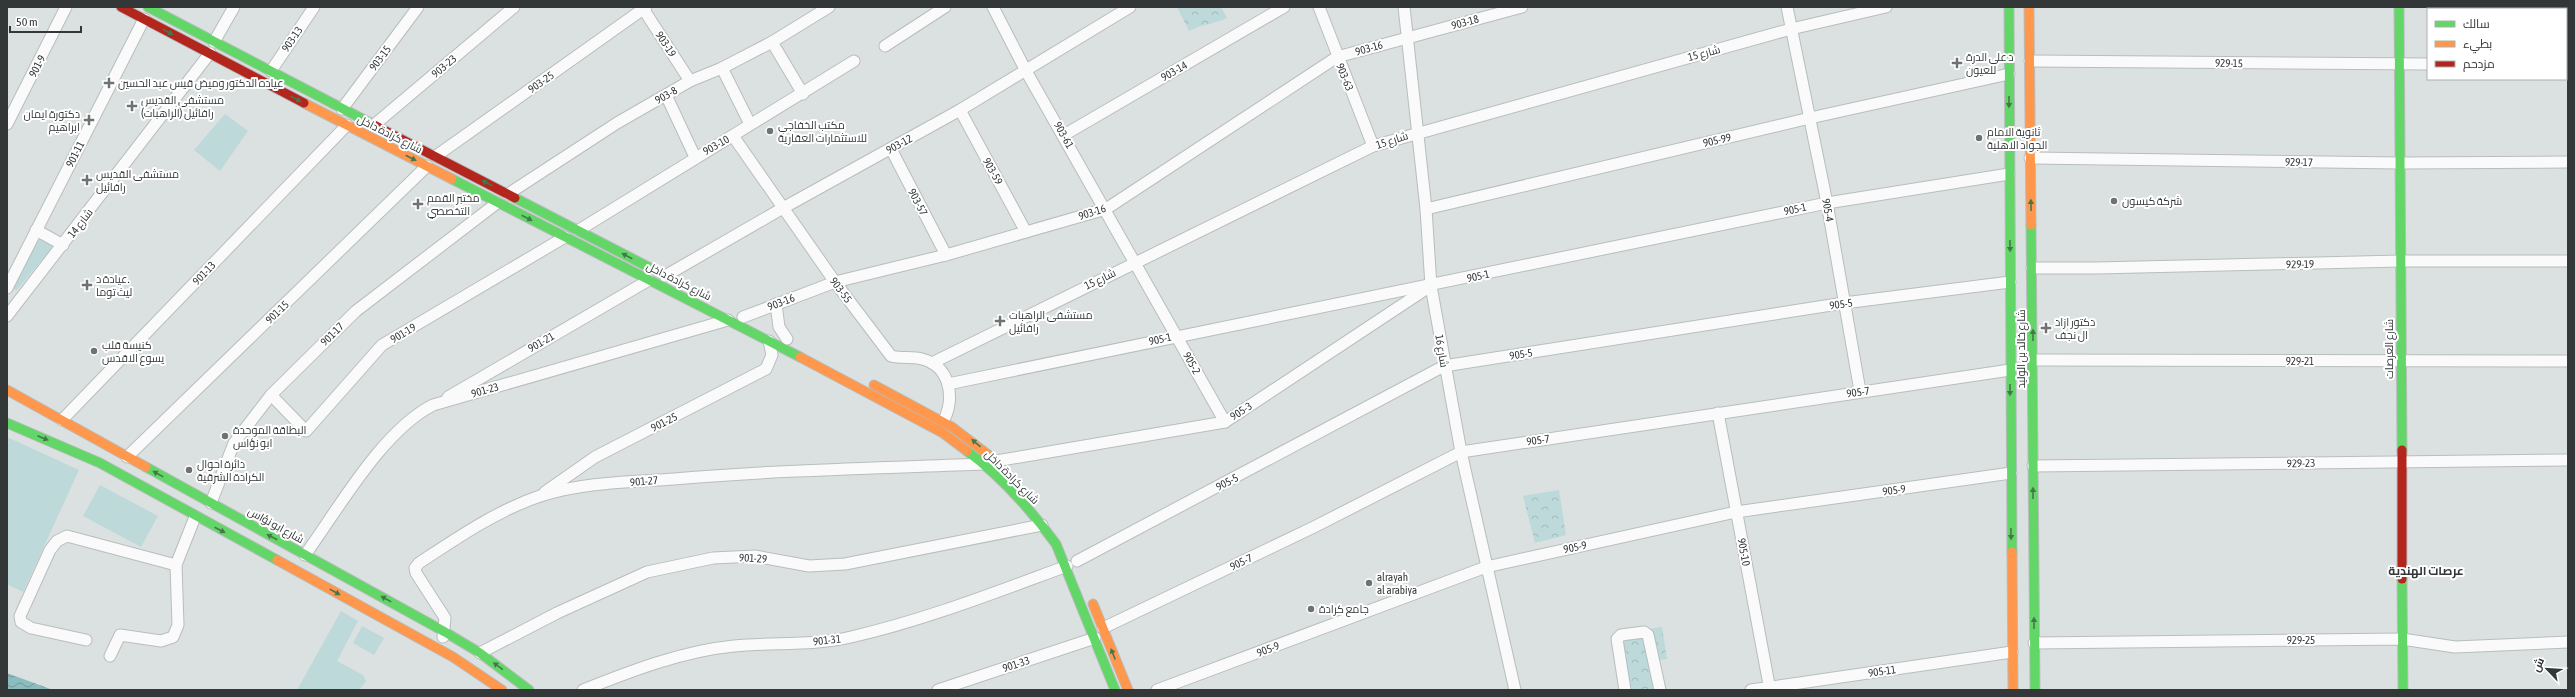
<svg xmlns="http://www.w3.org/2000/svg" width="2575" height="697" viewBox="0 0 2575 697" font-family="'Asap Condensed',Cairo,sans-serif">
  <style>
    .grass { fill: #bdd9da }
    .park { fill: url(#park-crowns) }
    .water { fill: url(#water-waves) }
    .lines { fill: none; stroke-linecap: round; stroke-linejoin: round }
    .street-casing { stroke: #b8bdbd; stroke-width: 13 }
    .fast-casing { stroke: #b8bdbd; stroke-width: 11 }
    .slow-casing { stroke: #b8bdbd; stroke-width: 11 }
    .jam-casing { stroke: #b8bdbd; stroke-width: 11 }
    .street { stroke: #fafafa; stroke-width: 11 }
    .fast { stroke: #63d668; stroke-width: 9 }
    .slow { stroke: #ff974d; stroke-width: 9 }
    .jam { stroke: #b3261e; stroke-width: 9 }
    .oneway { fill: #46774b }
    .poi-dot { fill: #6e7272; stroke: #fff; stroke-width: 1.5 }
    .labels { text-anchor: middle; stroke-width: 4; stroke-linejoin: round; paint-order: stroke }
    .street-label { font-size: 11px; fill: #333737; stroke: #fff }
    .poi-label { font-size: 11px; fill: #333737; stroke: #fff; text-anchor: start }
    .neighbourhood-label { font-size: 12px; font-weight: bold; fill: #333737; stroke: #fff }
  </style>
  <defs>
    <pattern id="park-crowns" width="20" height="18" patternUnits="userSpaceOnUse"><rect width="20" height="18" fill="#bdd9da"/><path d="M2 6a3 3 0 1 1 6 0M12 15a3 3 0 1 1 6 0" fill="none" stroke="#a3bbbc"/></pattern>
    <pattern id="water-waves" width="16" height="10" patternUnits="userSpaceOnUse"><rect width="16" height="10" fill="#8cbcbd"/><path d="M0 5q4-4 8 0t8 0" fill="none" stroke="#739a9a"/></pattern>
  </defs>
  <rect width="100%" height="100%" fill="#dbe1e1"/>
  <g class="grass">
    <polygon points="225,114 248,131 220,171 194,150"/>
    <polygon points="40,240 52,246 51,249 16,291 12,286 36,242"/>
    <polygon points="7,437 79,470 23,592 7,584"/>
    <polygon points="100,485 158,516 141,547 83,516"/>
    <polygon points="341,611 358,621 337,661 363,675 366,681 359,690 297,690"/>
    <polygon points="362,626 384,638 374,655 353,643"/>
  </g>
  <g class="park">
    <path d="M 1177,7 L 1221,7 L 1227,18 C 1214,24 1202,24 1189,31 Z"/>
    <polygon points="1559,490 1566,535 1535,543 1523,496"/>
    <polygon points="1662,627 1667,659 1657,660 1661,690 1619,690 1611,635"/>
  </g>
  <polygon class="water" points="7,673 53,690 7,690"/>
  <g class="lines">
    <defs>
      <g id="street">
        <polyline points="642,7 690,81"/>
        <polyline points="993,7 1026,71 1225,422"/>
        <polyline points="1319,7 1373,146"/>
        <polyline points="1404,7 1426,209 1431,286 1461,452 1515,690"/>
        <polyline points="1787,7 1827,203 1860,391"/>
        <polyline points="214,42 234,7"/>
        <polyline points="772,42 803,94"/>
        <polyline points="885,46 945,7"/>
        <polyline points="2030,61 2428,64"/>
        <polyline points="2566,64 2568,64"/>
        <polyline points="722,68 750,124"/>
        <polyline points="271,71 314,7"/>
        <polyline points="666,95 695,157"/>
        <polyline points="342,109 418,7"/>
        <polyline points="960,110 1026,232"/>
        <polyline points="7,124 66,7"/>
        <polyline points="374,125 514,7"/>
        <polyline points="1064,135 1284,7"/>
        <path d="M 733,136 L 835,282 L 891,356 C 902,359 912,356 922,359 C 950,366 955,397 944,420"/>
        <polyline points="891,149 946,255"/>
        <polyline points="436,156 646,7"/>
        <polyline points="2030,158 2400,163 2568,162"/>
        <polyline points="508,194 617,123 690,81 722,68 772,42 829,7"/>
        <polyline points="1426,209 1810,118 2009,74"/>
        <polyline points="36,230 63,245"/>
        <polyline points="579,230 854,61"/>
        <polyline points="2032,268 2097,268 2400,261 2568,261"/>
        <polyline points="665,276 783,208 960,110 1130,7"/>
        <polyline points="7,288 144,19"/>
        <polyline points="776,304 779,327 787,339"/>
        <polyline points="7,316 210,53"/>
        <polyline points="743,317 835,282 946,255 1106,209 1337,57 1522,7"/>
        <polyline points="2033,360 2568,361"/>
        <polyline points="932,363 1373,146 1791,29 1886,7"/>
        <polyline points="948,384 1827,203 2009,174"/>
        <polyline points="271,395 306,431 382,345 565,237"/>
        <polyline points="448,397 649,280"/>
        <polyline points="1718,413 1770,690"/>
        <polyline points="62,420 347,125"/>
        <polyline points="127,457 427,166"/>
        <polyline points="996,461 1225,422 1426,289"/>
        <polyline points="2033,466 2568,460"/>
        <polyline points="545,492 595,457 766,369 772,355 769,341"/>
        <polyline points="211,503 234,443 271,395 356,311 497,203"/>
        <path d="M 305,555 C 339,508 382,431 433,405 L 728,320"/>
        <polyline points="1077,561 1444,366 1844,303 2010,282"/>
        <polyline points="1103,628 1314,527 1461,452 2010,370"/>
        <path d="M 443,637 L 445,618 L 416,573 L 415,568 L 419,563 C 457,538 496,511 540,496 C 583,482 630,482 674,479 C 778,470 881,468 985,464"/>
        <polyline points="86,640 31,628 21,622 20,616 50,550 57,541 67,536 176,565"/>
        <polyline points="2034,643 2402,639 2455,647 2568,642"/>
        <polyline points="480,653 557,613 647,572 713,558 755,556 809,566 845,564 1042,525"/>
        <polyline points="110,656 120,635 161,641 173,637 178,625 176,565 195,517"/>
        <path d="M 583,690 C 631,671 682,651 734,646 C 773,642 813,646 851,637 C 925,620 996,592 1067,566"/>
        <polyline points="938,690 1095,638"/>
        <polyline points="1157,690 1486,567 1736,512 2011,473"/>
        <polyline points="1625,690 1617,639 1621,635 1644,632 1648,635 1660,690"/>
        <polyline points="1751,690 2012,652"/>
      </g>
      <g id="fast">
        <polyline points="148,7 374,125"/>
        <polyline points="2009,7 2012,552"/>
        <polyline points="2399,7 2402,450"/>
        <polyline points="452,179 800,357"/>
        <polyline points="515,198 662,274"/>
        <polyline points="2031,225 2035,690"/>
        <polyline points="7,423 100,463 277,560"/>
        <path d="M 967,451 C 1001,476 1031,510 1056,544 L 1115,690"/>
        <polyline points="146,467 445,632 480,653 529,690"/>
        <polyline points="2402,579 2403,690"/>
      </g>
      <g id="slow">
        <polyline points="2029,7 2031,225"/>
        <polyline points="304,103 452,179"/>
        <polyline points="800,357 943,433 967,451"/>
        <polyline points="874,385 952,427 995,460"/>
        <polyline points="7,390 146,467"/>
        <polyline points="2012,552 2013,690"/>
        <polyline points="277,560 453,657 502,690"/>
        <polyline points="1093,604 1128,690"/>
      </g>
      <g id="jam">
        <polyline points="121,7 304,103"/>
        <polyline points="374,125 515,198"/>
        <polyline points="2402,450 2402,579"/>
      </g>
    </defs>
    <use href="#street" class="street-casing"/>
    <use href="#fast" class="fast-casing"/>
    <use href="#slow" class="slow-casing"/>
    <use href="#jam" class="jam-casing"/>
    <use href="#street" class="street"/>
    <use href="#fast" class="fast"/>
    <use href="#slow" class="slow"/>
    <use href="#jam" class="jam"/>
  </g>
  <defs><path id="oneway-solid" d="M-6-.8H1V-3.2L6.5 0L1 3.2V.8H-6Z"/></defs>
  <g class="oneway">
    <use href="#oneway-solid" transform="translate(168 32) rotate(28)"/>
    <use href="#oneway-solid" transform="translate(296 99) rotate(28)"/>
    <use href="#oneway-solid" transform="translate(2009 102) rotate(90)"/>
    <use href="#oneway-solid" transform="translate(411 158) rotate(27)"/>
    <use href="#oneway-solid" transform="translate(487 183) rotate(-152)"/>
    <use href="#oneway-solid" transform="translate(2031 205) rotate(-91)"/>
    <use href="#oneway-solid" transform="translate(527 218) rotate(27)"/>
    <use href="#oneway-solid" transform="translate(2010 246) rotate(89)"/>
    <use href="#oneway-solid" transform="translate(627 256) rotate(-152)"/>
    <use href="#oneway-solid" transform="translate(2033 335) rotate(-90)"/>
    <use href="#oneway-solid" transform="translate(2010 390) rotate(90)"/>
    <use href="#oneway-solid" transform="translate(43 438) rotate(23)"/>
    <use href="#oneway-solid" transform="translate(976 443) rotate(-139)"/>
    <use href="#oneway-solid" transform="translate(158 474) rotate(-151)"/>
    <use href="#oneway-solid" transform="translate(2033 493) rotate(-90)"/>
    <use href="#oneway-solid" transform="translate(220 530) rotate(28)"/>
    <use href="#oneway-solid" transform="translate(2011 534) rotate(89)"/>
    <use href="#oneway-solid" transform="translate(272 537) rotate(-152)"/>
    <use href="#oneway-solid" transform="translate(335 592) rotate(29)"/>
    <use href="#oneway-solid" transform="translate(386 599) rotate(-151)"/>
    <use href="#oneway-solid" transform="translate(2034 623) rotate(-90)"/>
    <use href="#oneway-solid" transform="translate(1113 654) rotate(-112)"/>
    <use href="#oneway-solid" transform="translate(498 666) rotate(-144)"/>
  </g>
  <g class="poi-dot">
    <path d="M1955 57h4v4h4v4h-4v4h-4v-4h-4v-4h4z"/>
    <path d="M107 77h4v4h4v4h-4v4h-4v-4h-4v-4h4z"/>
    <path d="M130 100h4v4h4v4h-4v4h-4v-4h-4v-4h4z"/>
    <path d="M87 114h4v4h4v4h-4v4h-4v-4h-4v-4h4z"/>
    <circle cx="770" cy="131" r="4"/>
    <circle cx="1979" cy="138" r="4"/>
    <path d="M85 174h4v4h4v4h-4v4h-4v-4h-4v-4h4z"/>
    <circle cx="2114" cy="201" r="4"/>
    <path d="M416 198h4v4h4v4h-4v4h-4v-4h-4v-4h4z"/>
    <path d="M85 279h4v4h4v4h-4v4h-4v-4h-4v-4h4z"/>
    <path d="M998 315h4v4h4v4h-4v4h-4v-4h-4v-4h4z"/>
    <path d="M2044 322h4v4h4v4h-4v4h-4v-4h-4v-4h4z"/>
    <circle cx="94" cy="351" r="4"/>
    <circle cx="225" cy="436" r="4"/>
    <circle cx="189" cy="470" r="4"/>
    <circle cx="1369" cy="583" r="4"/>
    <circle cx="1311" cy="609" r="4"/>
  </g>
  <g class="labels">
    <g class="street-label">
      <text transform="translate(1465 22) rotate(-15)" y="4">903-18</text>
      <text transform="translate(292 39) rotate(-56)" y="4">903-13</text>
      <text transform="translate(666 44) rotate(57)" y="4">903-19</text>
      <text transform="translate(1369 48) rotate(-16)" y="4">903-16</text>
      <text transform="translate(1704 53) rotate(-15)" y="4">شارع 15</text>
      <text transform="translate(380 58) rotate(-53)" y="4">903-15</text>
      <text transform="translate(2229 63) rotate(1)" y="4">929-15</text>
      <text transform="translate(37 66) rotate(-63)" y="4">901-9</text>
      <text transform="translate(444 66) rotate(-40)" y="4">903-23</text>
      <text transform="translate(1174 71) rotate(-30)" y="4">903-14</text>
      <text transform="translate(1345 77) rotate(68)" y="4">903-63</text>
      <text transform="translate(541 82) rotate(-35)" y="4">903-25</text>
      <text transform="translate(666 95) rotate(-30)" y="4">903-8</text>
      <text transform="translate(390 134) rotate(27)" y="4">شارع كرادة داخل</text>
      <text transform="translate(1064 135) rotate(60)" y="4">903-61</text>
      <text transform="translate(1392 140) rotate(-18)" y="4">شارع 15</text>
      <text transform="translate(1717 140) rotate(-13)" y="4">905-99</text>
      <text transform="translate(899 144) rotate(-29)" y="4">903-12</text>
      <text transform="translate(716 145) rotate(-30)" y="4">903-10</text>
      <text transform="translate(75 154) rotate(-63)" y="4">901-11</text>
      <text transform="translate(2299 162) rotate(1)" y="4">929-17</text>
      <text transform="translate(993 171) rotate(61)" y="4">903-59</text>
      <text transform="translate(918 202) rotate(62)" y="4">903-57</text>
      <text transform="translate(1795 209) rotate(-12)" y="4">905-1</text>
      <text transform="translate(1828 210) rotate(80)" y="4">905-4</text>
      <text transform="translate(1092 212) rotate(-18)" y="4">903-16</text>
      <text transform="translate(80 223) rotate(-52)" y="4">شارع 14</text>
      <text transform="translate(2300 264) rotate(-1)" y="4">929-19</text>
      <text transform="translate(204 273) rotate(-46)" y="4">901-13</text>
      <text transform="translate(1478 276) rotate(-12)" y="4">905-1</text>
      <text transform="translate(1100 279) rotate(-26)" y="4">شارع 15</text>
      <text transform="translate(679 281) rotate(27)" y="4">شارع كرادة داخل</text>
      <text transform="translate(841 290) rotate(53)" y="4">903-55</text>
      <text transform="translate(781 302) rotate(-21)" y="4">903-16</text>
      <text transform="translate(1841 304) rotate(-8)" y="4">905-5</text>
      <text transform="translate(277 312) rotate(-44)" y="4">901-15</text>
      <text transform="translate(403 333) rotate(-31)" y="4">901-19</text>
      <text transform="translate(332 334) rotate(-45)" y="4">901-17</text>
      <text transform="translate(1160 339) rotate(-12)" y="4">905-1</text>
      <text transform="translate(541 342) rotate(-30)" y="4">901-21</text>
      <text transform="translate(2021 349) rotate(-90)" y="4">شارع خالد بن الوليد</text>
      <text transform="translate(2389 349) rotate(-90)" y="4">شارع العرصات</text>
      <text transform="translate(1442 351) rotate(80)" y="4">شارع 16</text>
      <text transform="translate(1521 354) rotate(-9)" y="4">905-5</text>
      <text x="2300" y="365">929-21</text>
      <text transform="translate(1192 363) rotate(61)" y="4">905-2</text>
      <text transform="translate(485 390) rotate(-16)" y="4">901-23</text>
      <text transform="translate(1858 392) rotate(-8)" y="4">905-7</text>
      <text transform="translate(1241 411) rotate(-33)" y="4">905-3</text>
      <text transform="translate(664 422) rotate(-27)" y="4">901-25</text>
      <text transform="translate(1538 440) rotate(-8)" y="4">905-7</text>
      <text transform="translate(2301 463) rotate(-1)" y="4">929-23</text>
      <text transform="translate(1012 477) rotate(45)" y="4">شارع كرادة داخل</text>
      <text transform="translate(644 481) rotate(-5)" y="4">901-27</text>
      <text transform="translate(1227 482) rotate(-28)" y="4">905-5</text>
      <text transform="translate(1894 490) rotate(-8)" y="4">905-9</text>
      <text transform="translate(276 525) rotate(29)" y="4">شارع ابو نؤاس</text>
      <text transform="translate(1575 547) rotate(-12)" y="4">905-9</text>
      <text transform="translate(1744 552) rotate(79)" y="4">905-10</text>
      <text transform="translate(753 558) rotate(3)" y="4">901-29</text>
      <text transform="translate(1241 562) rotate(-26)" y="4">905-7</text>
      <text transform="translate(827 640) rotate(-6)" y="4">901-31</text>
      <text x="2301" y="644">929-25</text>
      <text transform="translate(1268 649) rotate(-21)" y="4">905-9</text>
      <text transform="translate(1016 664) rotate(-18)" y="4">901-33</text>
      <text transform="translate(1882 671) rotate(-8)" y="4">905-11</text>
    </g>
    <g class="poi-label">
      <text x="1966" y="61">د علي الدرة<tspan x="1966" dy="13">للعيون</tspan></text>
      <text x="118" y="87">عياده الدكتور وميض قيس عبد الحسين</text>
      <text x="141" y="104">مستشفى القديس<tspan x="141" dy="13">رافائيل (الراهبات)</tspan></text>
      <text x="80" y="118" text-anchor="end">دكتورة ايمان<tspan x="80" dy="13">ابراهيم</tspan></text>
      <text x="778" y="129">مكتب الخفاجي<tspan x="778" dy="13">للاستثمارات العقارية</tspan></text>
      <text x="1987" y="136">ثانوية الامام<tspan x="1987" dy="13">الجواد الاهلية</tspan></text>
      <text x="96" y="178">مستشفى القديس<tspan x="96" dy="13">رافائيل</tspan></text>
      <text x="427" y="202">مختبر القمم<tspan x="427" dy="13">التخصصي</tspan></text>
      <text x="2122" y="205">شركة كيسون</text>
      <text x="96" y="283">عيادة د.<tspan x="96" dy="13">ليث توما</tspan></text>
      <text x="1009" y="319">مستشفى الراهبات<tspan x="1009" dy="13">رافائيل</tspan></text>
      <text x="2055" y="326">دكتور ازاد<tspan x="2055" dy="13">ال نجف</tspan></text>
      <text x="102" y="349">كنيسة قلب<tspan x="102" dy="13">يسوع الاقدس</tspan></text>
      <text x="233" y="434">البطاقة الموحدة<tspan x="233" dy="13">ابو نؤاس</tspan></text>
      <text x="197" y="468">دائرة احوال<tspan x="197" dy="13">الكرادة الشرقية</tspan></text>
      <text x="1377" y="581">alrayah<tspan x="1377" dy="13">al arabiya</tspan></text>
      <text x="1319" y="613">جامع كرادة</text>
    </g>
    <g class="neighbourhood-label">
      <text x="2426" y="575">عرصات الهندية</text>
    </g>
  </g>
  <rect width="2575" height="697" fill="none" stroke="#333737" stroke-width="16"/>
  <rect x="2427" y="8" width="140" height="72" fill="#ffffff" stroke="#adafaf"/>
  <rect x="2435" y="21" width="20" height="6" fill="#63d668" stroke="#adafaf"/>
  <text x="2463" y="28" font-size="12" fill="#333737">سالك</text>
  <rect x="2435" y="41" width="20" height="6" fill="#ff974d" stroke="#adafaf"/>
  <text x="2463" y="48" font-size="12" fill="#333737">بطيء</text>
  <rect x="2435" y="61" width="20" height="6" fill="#b3261e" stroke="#adafaf"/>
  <text x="2463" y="68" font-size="12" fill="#333737">مزدحم</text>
  <g transform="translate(2547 669) rotate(295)" stroke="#ffffff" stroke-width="3" paint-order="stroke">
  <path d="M0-3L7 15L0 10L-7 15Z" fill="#333737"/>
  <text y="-6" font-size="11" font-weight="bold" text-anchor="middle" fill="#333737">ش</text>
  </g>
  <path d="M10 26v6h71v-6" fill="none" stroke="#333737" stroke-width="2"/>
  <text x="16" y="26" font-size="12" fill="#333737" stroke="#ffffff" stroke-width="3" paint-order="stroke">50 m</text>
</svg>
